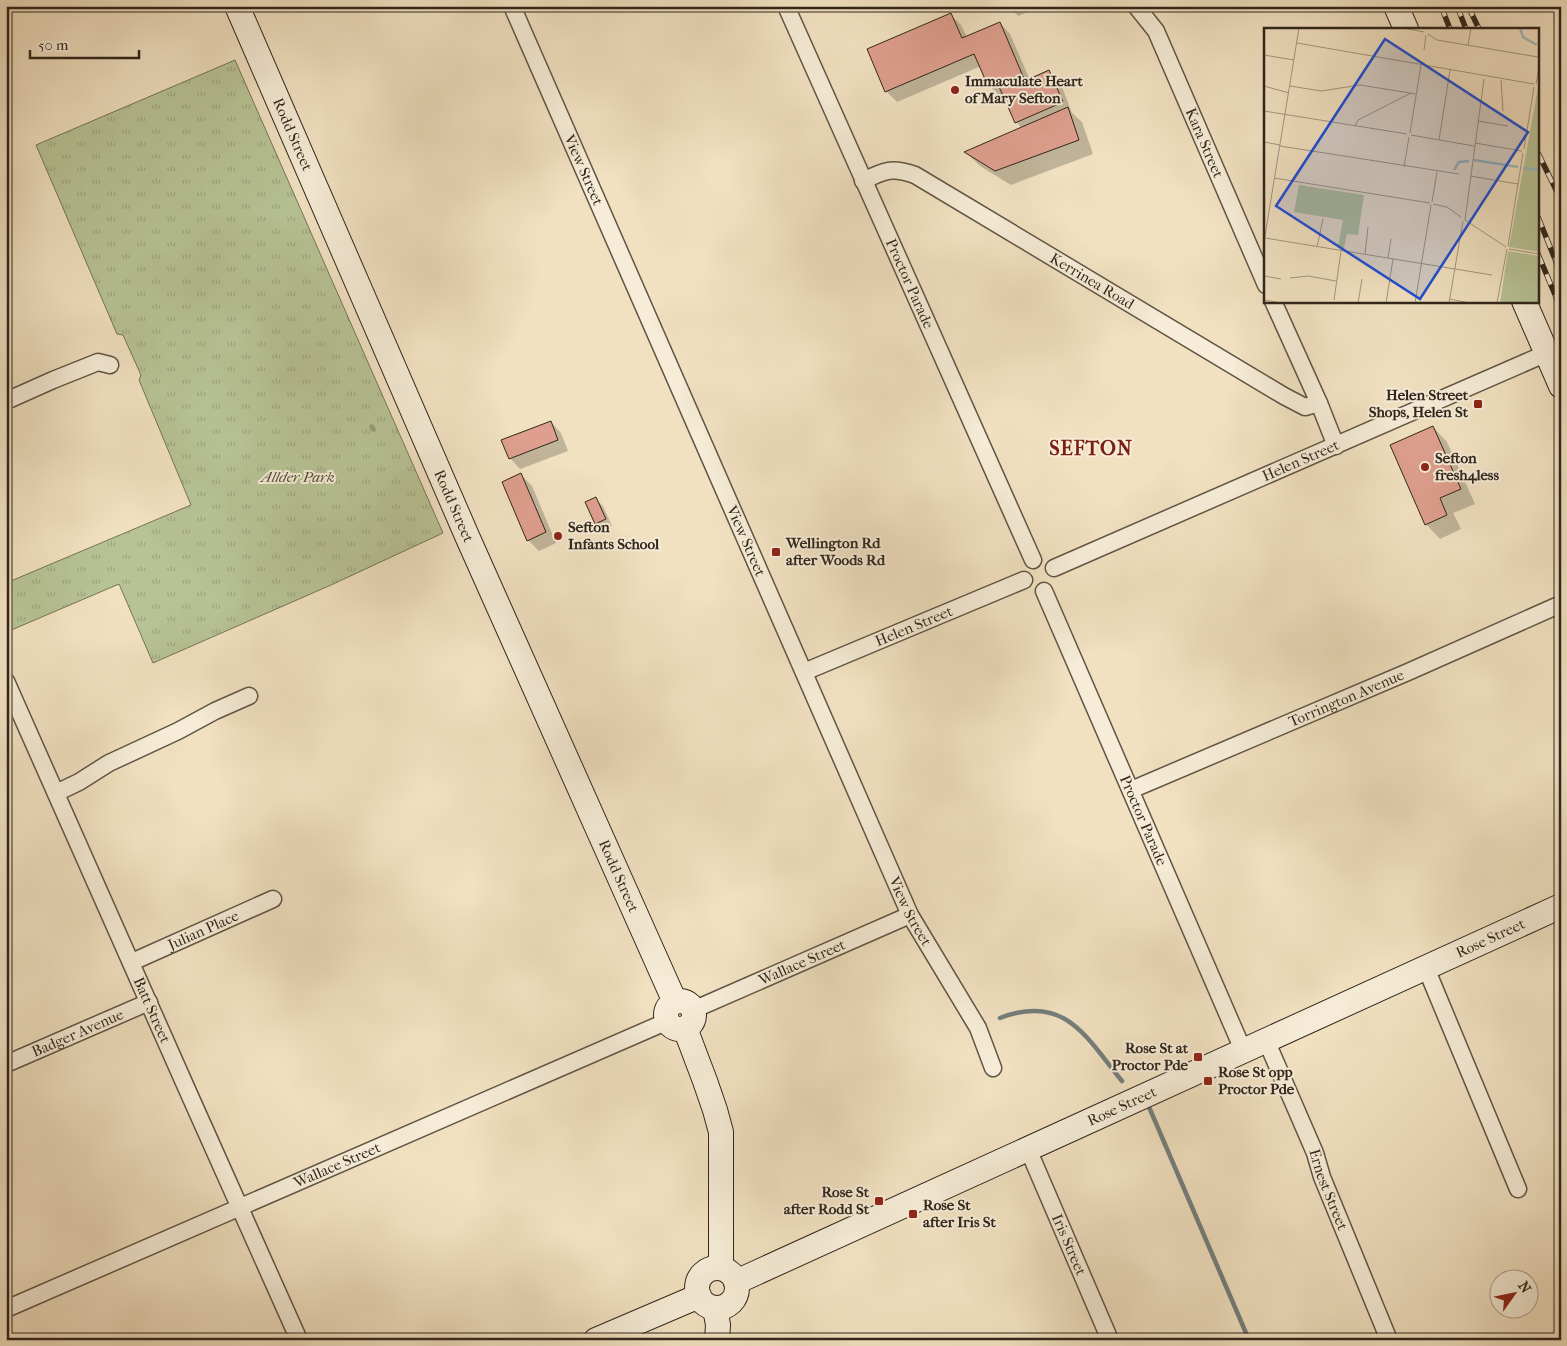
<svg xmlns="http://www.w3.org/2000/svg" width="1567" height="1346" viewBox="0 0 1567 1346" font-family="'IM FELL French Canon',serif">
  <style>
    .park { fill: url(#park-tufts); stroke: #747458 }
    .shadow { fill: #0003 }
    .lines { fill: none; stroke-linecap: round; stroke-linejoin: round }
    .stream { stroke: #737f7d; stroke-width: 4.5 }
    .building { fill: #de9f8e; stroke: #30261c }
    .street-casing { stroke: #605545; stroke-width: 19 }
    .secondary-casing { stroke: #30261c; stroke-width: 26 }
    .street { stroke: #f6ecd7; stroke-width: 16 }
    .secondary { stroke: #f6ecd7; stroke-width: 24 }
    .rail-casing { stroke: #30261c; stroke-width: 5.5 }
    .rail { stroke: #f6ecd7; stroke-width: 4; stroke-dasharray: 11; stroke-linecap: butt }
    .poi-dot { fill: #8f2418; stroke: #f6ecd7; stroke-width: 2 }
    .labels { text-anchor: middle; stroke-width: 4; stroke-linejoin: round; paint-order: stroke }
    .poi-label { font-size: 15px; font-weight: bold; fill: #30261c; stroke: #f6ecd7; text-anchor: start }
    .street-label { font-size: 15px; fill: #30261c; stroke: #f6ecd7 }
    .park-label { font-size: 15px; font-style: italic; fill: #524d3a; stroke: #f6ecd7 }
    .district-label { font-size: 20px; font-weight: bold; letter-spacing: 1px; fill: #7a1f14; stroke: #f6ecd7 }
    .inset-river { fill: none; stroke: #9fbbbd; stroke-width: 2.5 }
    .inset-road { fill: none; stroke: #a4967f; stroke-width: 1 }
    .view { fill: #1d4ed8; fill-opacity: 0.15; stroke: #1d4ed8; stroke-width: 2.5 }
    .inset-edge { fill: none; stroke: #30261c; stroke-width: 2.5 }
  </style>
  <defs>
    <pattern id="park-tufts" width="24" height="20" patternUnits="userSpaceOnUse" patternTransform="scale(1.25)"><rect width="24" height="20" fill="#b7c395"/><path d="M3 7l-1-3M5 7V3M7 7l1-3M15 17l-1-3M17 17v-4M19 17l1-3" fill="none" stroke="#9ea780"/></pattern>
  </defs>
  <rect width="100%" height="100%" fill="#f1e1c1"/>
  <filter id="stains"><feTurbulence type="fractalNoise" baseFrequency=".004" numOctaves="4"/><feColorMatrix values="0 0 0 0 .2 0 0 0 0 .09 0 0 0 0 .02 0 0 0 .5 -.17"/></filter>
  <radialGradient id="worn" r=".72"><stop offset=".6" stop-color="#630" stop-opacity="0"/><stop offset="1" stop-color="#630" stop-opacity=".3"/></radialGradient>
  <polygon class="park" points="235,60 443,533 331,585 153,663 119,584 9,631 6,624 6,583 191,505 139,380 141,375 123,335 117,334 36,145"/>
  <g class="shadow">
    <polygon points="1008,6 1042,6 1018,16"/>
    <polygon points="951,15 961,25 967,37 1000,23 1010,34 1030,80 1049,72 1060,82 1072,113 1082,122 1093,154 1011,185 980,166 966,152 1022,128 1016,122 1004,94 999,96 989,85 981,66 897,102 887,92 868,50"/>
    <polygon points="551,422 561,433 568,451 520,469 510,458"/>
    <polygon points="372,424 375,427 376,431 373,432 370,429 369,425"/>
    <polygon points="1433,427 1447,442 1475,504 1453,513 1461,529 1440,539 1426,524"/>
    <polygon points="521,475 532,486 556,543 539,551 528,540"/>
    <polygon points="596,499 603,506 612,526 603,530 596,523"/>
  </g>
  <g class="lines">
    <g class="stream">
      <path d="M 1000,1018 C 1065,993 1086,1037 1122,1081"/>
      <polyline points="1149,1107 1249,1340"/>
    </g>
  </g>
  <g class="building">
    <polygon points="951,13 962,38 1000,22 1025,81 1049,70 1063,102 1015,123 997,82 988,86 974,54 885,92 867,49"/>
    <polygon points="1068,107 1079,140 995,171 964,152"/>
    <polygon points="551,421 558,440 509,459 501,440"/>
    <polygon points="1433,426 1461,489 1440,498 1447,515 1425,525 1390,445"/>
    <polygon points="521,473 546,532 527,541 502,482"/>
    <polygon points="596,497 606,519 595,524 585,502"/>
  </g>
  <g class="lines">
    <defs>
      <g id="street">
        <path id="s1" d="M 512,6 L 910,915 L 978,1028 L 993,1068"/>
        <path id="s2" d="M 786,6 L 1033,560"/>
        <path id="s3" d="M 1136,6 L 1156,31 L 1266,285"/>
        <path id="s4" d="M 863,181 C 885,170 892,167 915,175 L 1284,396 L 1305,407 L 1319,403"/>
        <polyline points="1273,301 1319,403 1336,446"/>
        <polyline points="6,401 53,380 98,362 110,365"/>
        <path id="s5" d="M 1054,568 L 1547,353"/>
        <path id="s6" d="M 1044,591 L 1243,1050"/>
        <path id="s7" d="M 804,672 L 1024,580"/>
        <path id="s8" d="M 6,681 C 104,900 200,1121 299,1340"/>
        <path id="s9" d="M 1131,790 L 1408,672 L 1561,604"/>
        <polyline points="56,793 79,782 109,763 178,731 215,711 249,696"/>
        <path id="s10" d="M 132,962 L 273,899"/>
        <polyline points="1426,968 1518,1189"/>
        <path id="s11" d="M 693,1010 L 910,915"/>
        <path id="s12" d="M 1266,1040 L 1315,1153 L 1322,1177 L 1389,1340"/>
        <path id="s13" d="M 6,1064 L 149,1002"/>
        <path id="s14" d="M 1028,1149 L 1110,1340"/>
        <path id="s15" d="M 6,1309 L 668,1021"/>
      </g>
      <g id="secondary">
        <path id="s16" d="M 237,6 L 467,536 L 675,1002"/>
        <polyline points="1396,6 1406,29"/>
        <polyline points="1524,301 1561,386"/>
        <circle cx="680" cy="1015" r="14"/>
        <polyline points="685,1028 705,1081 715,1110 721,1132 721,1258 718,1268"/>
        <circle cx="717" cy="1288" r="20"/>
        <path id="s17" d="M 736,1282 L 1561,906"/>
        <polyline points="715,1308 718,1325 717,1340"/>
        <polyline points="596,1340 699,1296"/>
      </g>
    </defs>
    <use href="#street" class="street-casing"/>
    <use href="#secondary" class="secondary-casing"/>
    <use href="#street" class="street"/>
    <use href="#secondary" class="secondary"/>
    <defs>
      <g id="rail">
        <polyline points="1441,6 1450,29"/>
        <polyline points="1457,6 1466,29"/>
        <polyline points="1468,6 1479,29"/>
        <polyline points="1538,153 1561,200"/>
        <polyline points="1538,217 1561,274"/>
        <polyline points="1538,254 1561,309"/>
      </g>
    </defs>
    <use href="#rail" class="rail-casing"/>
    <use href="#rail" class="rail"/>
  </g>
  <g class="poi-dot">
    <circle cx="955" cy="90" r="5"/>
    <rect x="1473" y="399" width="10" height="10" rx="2.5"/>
    <circle cx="1425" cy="467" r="5"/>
    <circle cx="558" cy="536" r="5"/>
    <rect x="771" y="547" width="10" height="10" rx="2.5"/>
    <rect x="1193" y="1052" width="10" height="10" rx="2.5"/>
    <rect x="1203" y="1076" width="10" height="10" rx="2.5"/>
    <rect x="874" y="1196" width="10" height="10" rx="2.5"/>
    <rect x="908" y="1209" width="10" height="10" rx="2.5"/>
  </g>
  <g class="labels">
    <g class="poi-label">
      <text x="965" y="86">Immaculate Heart<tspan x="965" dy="17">of Mary Sefton</tspan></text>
      <text x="1468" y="400" text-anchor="end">Helen Street<tspan x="1468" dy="17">Shops, Helen St</tspan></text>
      <text x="1435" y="463">Sefton<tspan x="1435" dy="17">fresh4less</tspan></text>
      <text x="568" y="532">Sefton<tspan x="568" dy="17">Infants School</tspan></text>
      <text x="786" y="548">Wellington Rd<tspan x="786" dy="17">after Woods Rd</tspan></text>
      <text x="1188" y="1053" text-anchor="end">Rose St at<tspan x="1188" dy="17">Proctor Pde</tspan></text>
      <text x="1218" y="1077">Rose St opp<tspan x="1218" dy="17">Proctor Pde</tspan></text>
      <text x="869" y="1197" text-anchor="end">Rose St<tspan x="869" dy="17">after Rodd St</tspan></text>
      <text x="923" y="1210">Rose St<tspan x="923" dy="17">after Iris St</tspan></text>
    </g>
    <g class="street-label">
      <text dy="5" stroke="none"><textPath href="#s16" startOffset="140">Rodd Street</textPath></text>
      <text dy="5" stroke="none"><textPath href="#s3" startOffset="154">Kara Street</textPath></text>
      <text dy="5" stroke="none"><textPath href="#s1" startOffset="179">View Street</textPath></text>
      <text dy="5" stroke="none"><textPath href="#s4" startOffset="261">Kerrinea Road</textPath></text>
      <text dy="5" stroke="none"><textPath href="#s2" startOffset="304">Proctor Parade</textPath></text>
      <text dy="5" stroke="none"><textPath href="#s5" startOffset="269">Helen Street</textPath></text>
      <text dy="5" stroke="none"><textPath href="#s16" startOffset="545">Rodd Street</textPath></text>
      <text dy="5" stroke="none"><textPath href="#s1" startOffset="584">View Street</textPath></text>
      <text dy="5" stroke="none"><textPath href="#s7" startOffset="119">Helen Street</textPath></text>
      <text dy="5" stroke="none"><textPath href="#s9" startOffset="234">Torrington Avenue</textPath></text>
      <text dy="5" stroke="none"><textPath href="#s6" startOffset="250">Proctor Parade</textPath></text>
      <text dy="5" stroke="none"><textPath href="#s16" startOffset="950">Rodd Street</textPath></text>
      <text dy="5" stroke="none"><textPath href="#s1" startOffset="989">View Street</textPath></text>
      <text dy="5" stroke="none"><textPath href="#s10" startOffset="78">Julian Place</textPath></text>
      <text dy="5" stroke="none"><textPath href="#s17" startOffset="829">Rose Street</textPath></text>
      <text dy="5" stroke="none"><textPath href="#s11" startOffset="119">Wallace Street</textPath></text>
      <text dy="5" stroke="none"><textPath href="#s8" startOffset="360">Batt Street</textPath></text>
      <text dy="5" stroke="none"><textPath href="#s13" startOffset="78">Badger Avenue</textPath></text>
      <text dy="5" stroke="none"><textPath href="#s17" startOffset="424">Rose Street</textPath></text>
      <text dy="5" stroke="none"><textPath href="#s15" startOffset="361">Wallace Street</textPath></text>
      <text dy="5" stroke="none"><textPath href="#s12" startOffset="162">Ernest Street</textPath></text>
      <text dy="5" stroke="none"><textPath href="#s14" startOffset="104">Iris Street</textPath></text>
    </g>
    <g class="park-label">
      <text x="298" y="482">Allder Park</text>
    </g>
    <g class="district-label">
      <text x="1091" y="455">SEFTON</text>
    </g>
  </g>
  <g transform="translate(1264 28)">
    <rect width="275" height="275" fill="#f1e1c1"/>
    <path d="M 274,60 L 275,62 L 275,224 L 245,219 ZM 35,157 L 100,167 L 94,207 L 83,206 L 80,220 L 74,219 L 79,192 L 30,184 ZM 244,223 L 275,228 L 275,275 L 236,275 Z" fill="#b7c395"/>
    <path class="inset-river" d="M 256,0 L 259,9 L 273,17M 210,132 L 254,139M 259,140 L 275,142M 190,142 L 195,134 L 205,133"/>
    <path class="inset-road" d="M 139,0 L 160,4M 164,6 L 173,12 L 274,29M 33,15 L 270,56M 204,17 L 207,0M 160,22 L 162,7M 0,27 L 30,32M 237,52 L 239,83M 272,56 L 275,39M 0,58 L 25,65M 26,58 L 57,63 L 96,57 L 152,66M 0,83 L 143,106M 214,93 L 244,98M 91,98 L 94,92 L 147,65M 146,105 L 157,37M 147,107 L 210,118M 175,112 L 186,42M 0,114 L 16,117M 211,115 L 258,123M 16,118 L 195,146M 260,121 L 270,59M 140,139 L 145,109M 206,148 L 254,156M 10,150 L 166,175M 168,174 L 173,144M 169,176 L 183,179 L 197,189M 201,192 L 220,51M 201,192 L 242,219M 1,210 L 228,247M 0,214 L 35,0M 244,218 L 259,125M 53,219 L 59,191M 245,221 L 275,226M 101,226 L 104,199M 124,230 L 127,211M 0,248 L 17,251M 26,250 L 44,248 L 72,253M 185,271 L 206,275M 0,272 L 17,275M 70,272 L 77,223M 94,275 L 98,251M 122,275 L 129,231M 151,275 L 167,177M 185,275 L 199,193M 233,275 L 243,221"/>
    <path class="view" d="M 121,11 L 264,104 L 156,271 L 12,178 Z"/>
    <rect width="275" height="275" class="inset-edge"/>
  </g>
  <rect width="1567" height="1346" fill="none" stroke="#f1e1c1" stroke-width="25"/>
  <rect x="8" y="8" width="1552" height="1331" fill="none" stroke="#30261c" stroke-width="2.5"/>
  <rect x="12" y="12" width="1542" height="1321" fill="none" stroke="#30261c"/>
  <g transform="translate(1514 1294) rotate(57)"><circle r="24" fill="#f6ecd7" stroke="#a79d8c"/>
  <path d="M0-4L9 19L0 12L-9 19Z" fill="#8f2418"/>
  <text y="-8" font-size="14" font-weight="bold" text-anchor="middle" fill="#30261c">N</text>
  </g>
  <path d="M30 50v8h109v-8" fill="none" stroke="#30261c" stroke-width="2.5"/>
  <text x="38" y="50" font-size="15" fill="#30261c" stroke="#f6ecd7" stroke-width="4" paint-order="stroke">50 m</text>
  <rect width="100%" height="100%" filter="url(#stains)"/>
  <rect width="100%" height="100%" fill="url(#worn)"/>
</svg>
